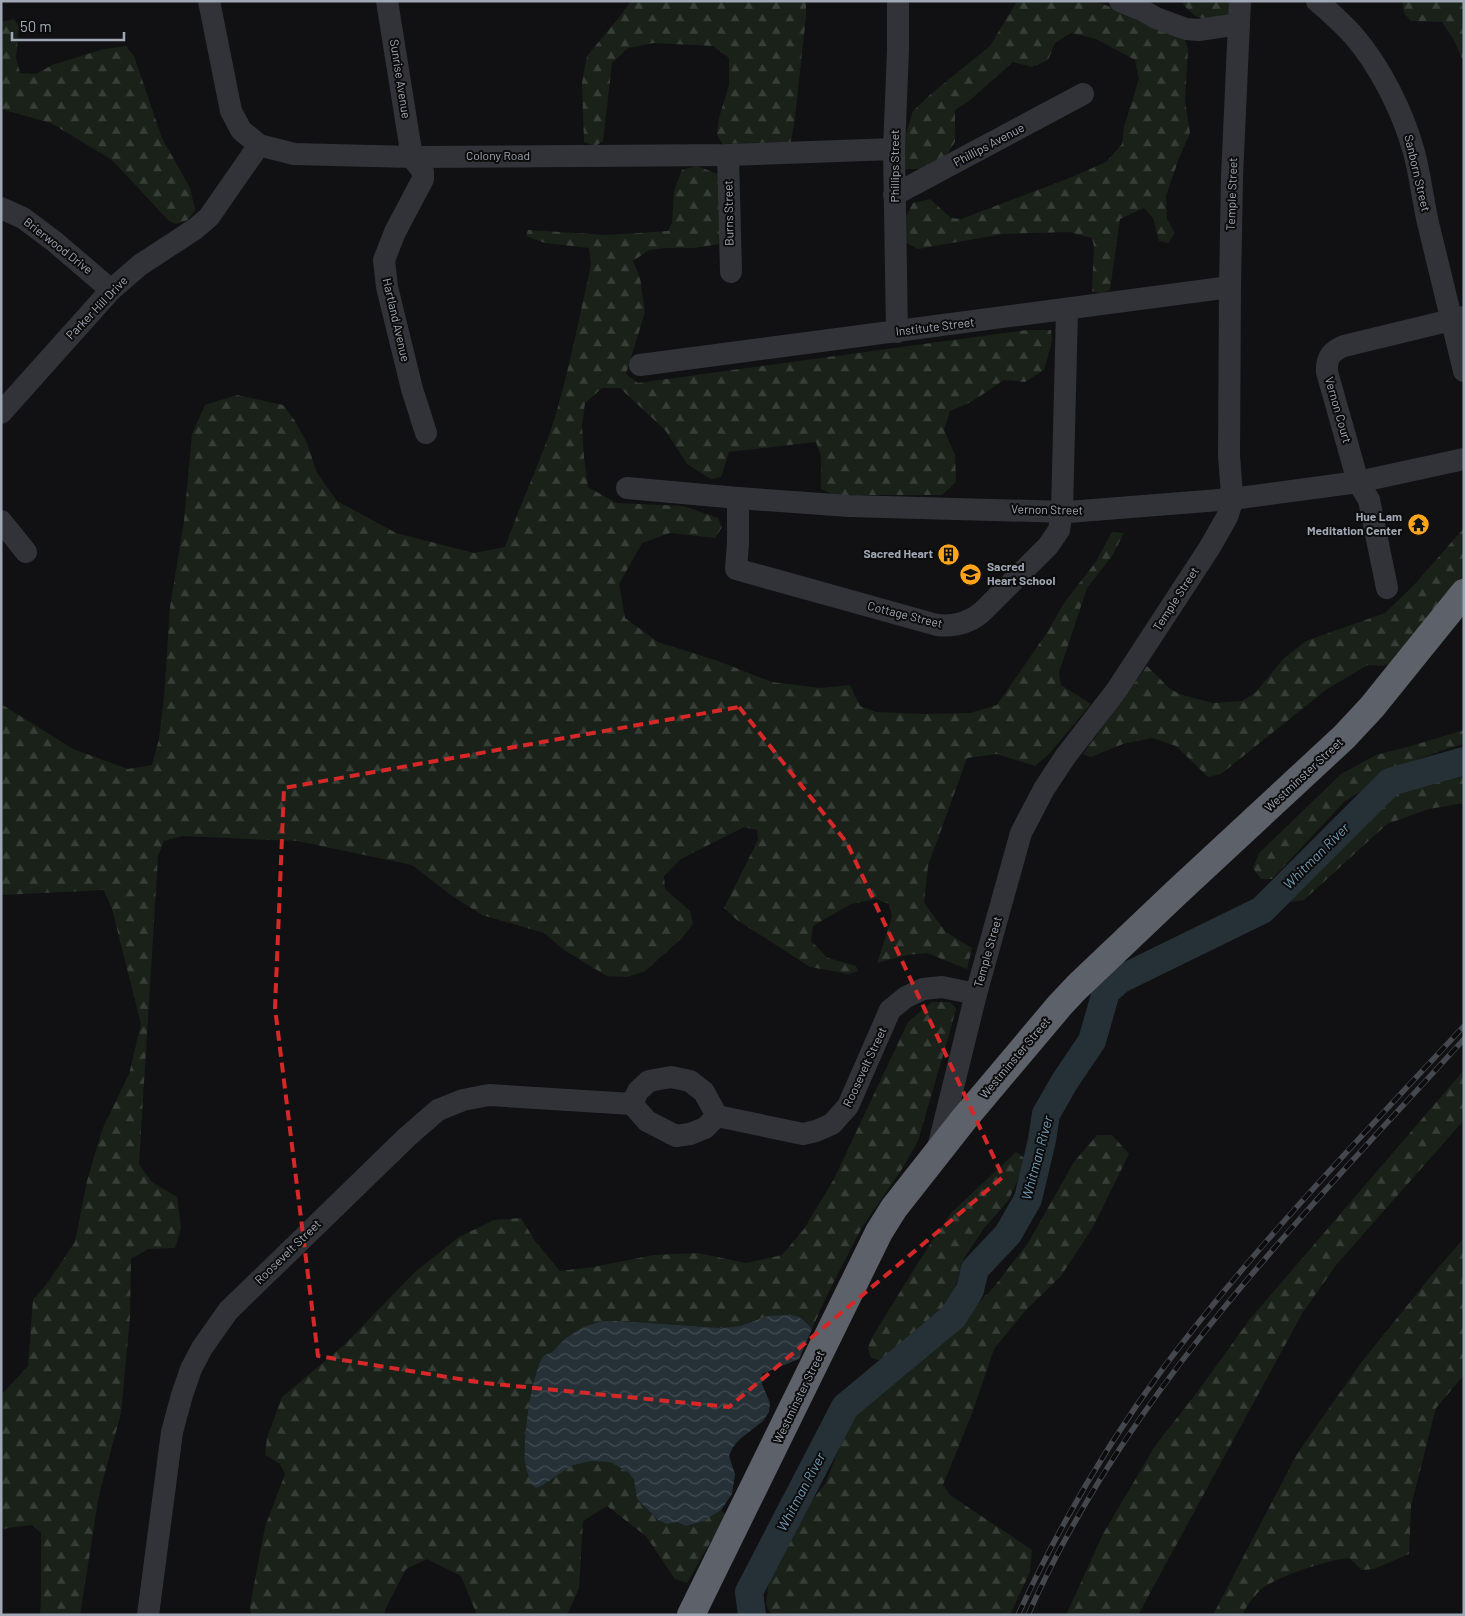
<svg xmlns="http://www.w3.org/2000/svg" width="1465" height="1616" viewBox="0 0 1465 1616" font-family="Barlow,sans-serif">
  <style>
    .forest { fill: url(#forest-firs) }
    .water { fill: url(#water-waves) }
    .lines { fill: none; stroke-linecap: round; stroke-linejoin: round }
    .river { stroke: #263137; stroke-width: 28 }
    .minor { stroke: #313338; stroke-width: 22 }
    .highway { stroke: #5d6169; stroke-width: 28 }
    .rail-casing { stroke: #44474d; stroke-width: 5.5 }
    .rail { stroke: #0c0c0d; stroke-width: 4; stroke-dasharray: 11; stroke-linecap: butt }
    .marked { fill: none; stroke: #d62828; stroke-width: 4; stroke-dasharray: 10 6; stroke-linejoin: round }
    .labels { text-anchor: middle; stroke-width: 4; stroke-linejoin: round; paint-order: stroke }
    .street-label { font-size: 12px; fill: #a0a8b5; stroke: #0c0c0d }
    .poi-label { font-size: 12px; font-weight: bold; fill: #a0a8b5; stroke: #0c0c0d; text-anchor: end }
    .water-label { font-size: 14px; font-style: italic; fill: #739ab4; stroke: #0c0c0d }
  </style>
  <defs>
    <pattern id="forest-firs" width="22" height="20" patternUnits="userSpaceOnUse" patternTransform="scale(1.25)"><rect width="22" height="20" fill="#192119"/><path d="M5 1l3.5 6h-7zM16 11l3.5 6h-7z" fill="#373e38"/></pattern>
    <pattern id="water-waves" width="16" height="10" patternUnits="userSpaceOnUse" patternTransform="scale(1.25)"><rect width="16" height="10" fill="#263137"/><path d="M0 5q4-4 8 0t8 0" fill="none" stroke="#424c52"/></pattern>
  </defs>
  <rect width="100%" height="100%" fill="#111113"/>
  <g class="forest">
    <polygon points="631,1 806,1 806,16 795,118 791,142 722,144 717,134 719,118 729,85 729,58 713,46 654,43 628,48 612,63 603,141 595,146 584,142 582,83 587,56 621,15"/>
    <polygon points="1017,1 1093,1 1150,20 1184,36 1188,49 1185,101 1190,133 1179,158 1166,196 1167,219 1175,233 1168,243 1159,241 1153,218 1144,208 1120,219 1110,290 1101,294 1092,291 1094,247 1092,238 1069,232 1003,234 918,249 905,242 905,218 913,203 930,199 951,218 961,219 1072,177 1106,162 1122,144 1124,127 1139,79 1135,60 1096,39 1071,33 1055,43 1048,60 1032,67 1013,62 969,101 955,110 955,142 947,154 926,169 905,169 905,137 913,111 932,93 990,46"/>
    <path d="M 1181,1 L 1232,1 L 1230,19 C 1206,21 1196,22 1181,1 Z"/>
    <polygon points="1402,1 1464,1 1464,63 1454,40 1442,22 1411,21 1404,13"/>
    <polygon points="14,19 19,27 16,58 20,73 36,74 52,65 104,49 126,46 134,56 162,138 190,188 195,210 188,220 176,224 169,221 112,160 51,123 1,109 1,22"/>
    <path d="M 697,166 L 720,175 L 721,235 L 719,244 L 694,248 L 666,248 L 649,250 L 633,261 L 640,278 L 645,312 L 626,374 L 638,383 L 1027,330 L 1051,330 L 1052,341 L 1044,370 L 1025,382 L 1004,380 L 971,402 L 950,411 L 944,430 L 955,455 L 956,482 L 942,495 L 834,495 L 821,489 L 821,456 L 816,442 L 729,452 L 721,477 L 711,479 L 687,464 L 665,430 L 620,388 L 602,388 L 585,403 L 582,426 L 584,457 L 588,487 L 616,503 L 683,506 L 718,518 L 722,527 L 715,538 L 670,533 L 642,543 L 619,584 L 625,618 L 658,642 L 718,661 L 772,682 L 821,688 L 850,685 L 860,706 L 876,712 L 924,714 L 970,713 L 997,705 L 1048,631 L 1064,603 L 1095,563 L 1112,532 L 1124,533 L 1112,556 L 1087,588 L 1059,672 L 1061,685 L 1091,704 L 1049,754 L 1035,766 L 997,754 L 967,758 L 928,866 L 924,903 L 946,932 L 972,948 L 967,969 L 927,953 L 907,955 L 877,963 L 892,917 L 889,904 L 876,899 L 851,904 L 813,926 L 811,941 L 828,958 L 856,966 L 858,971 L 849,974 L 810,967 L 737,920 L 724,908 L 758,840 L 757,830 L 744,827 L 681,859 L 664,876 L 665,889 L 690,911 L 693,924 L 682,938 L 644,972 L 626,977 L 607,976 L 564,950 L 544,933 L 482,915 L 452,896 L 412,865 L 297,841 L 182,836 L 164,841 L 158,856 L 139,1164 L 152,1182 L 177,1197 L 181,1228 L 175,1248 L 148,1249 L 131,1259 L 130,1317 L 121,1413 L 99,1495 L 80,1615 L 40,1615 L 41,1597 L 41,1533 L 32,1525 L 8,1528 L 1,1530 L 1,1395 L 28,1366 L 33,1300 L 48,1282 L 75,1242 L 87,1181 L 102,1130 L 129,1074 L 141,1024 L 112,909 L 104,890 L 1,895 L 1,704 L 73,749 L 128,769 L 152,765 L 159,739 L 164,697 L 170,607 L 184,521 L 192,434 L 205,405 L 237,395 L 283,405 L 295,421 L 307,443 L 317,473 L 337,501 L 396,533 L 474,553 L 505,547 C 521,502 542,459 556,414 C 570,365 580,314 591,265 L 589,248 L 545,243 L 526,236 L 528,230 L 607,235 L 668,231 L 672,223 L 674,191 L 682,170 Z"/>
    <polygon points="1464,528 1464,578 1447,600 1392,663 1382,666 1368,665 1327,689 1221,774 1208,777 1176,746 1152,738 1123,744 1091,757 1083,754 1147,666 1169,688 1179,694 1213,703 1242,701 1256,692 1283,659 1306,641 1385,613 1413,586"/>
    <polygon points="1464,730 1464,744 1440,751 1396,768 1344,802 1272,879 1261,879 1253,868 1259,853 1341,774 1376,755 1411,746"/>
    <polygon points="1464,771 1464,803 1429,809 1387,824 1304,900 1291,902 1291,892 1318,867 1371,809 1392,789"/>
    <polygon points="932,1002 950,1002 956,1008 952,1024 918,1141 902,1169 861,1229 826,1297 812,1329 806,1321 768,1316 740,1326 721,1328 621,1321 602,1321 583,1327 566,1338 552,1352 543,1356 536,1488 543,1485 571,1466 591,1461 610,1462 628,1472 634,1480 637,1499 658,1520 667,1524 677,1522 686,1526 704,1521 721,1510 726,1515 687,1583 675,1579 646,1536 607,1506 583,1521 579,1588 567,1615 477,1615 461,1576 427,1559 406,1569 385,1610 385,1615 251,1615 250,1606 265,1527 285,1474 280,1464 265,1455 267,1438 282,1397 344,1345 415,1272 459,1237 494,1220 521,1218 535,1241 560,1271 593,1267 654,1255 698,1253 746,1263 782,1255 804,1229 834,1179 908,1022"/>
    <polygon points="1464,1070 1464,1120 1337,1264 1303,1312 1138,1615 1066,1615 1103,1534 1155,1446 1198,1391 1250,1319"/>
    <polygon points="1097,1135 1112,1135 1129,1154 1093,1227 1061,1276 1025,1311 994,1349 973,1411 943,1485 950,1495 1032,1550 1030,1572 1010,1615 772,1615 766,1605 768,1586 781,1541 825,1484 851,1419 856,1408 877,1391 906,1375 993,1288 1028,1243 1074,1162"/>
    <polygon points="1016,1152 1027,1160 1008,1201 985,1227 964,1258 955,1288 936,1318 885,1362 871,1358 868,1348 871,1339 921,1258 951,1213"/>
    <path d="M 1464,1238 L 1464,1375 L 1436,1408 L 1411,1506 L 1409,1554 L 1374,1569 L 1362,1570 L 1349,1558 C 1327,1560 1283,1575 1264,1587 C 1257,1592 1245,1608 1242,1615 L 1213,1615 L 1297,1454 L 1360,1364 L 1431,1276 Z"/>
  </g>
  <path class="water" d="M 789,1315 C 800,1316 805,1320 812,1329 L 799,1359 L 762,1374 L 762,1384 L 770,1403 L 769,1412 L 763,1421 L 740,1439 L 733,1447 L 729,1456 L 735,1474 L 732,1494 L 721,1510 L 704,1521 L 686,1526 L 677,1522 L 667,1524 L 658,1520 L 637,1499 L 634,1480 L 628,1472 L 610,1462 L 591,1461 L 571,1466 L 543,1485 L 536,1488 L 531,1484 C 529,1477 526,1469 525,1462 C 523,1436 531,1378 543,1356 L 552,1352 L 566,1338 L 583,1327 L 602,1321 L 621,1321 L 721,1328 L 740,1326 L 768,1316 Z"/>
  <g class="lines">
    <polyline class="river" points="752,1615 749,1592 845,1407 953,1317 970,1290 975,1269 1008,1234 1028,1199 1042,1140 1046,1114 1065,1081 1092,1041 1106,992 1119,980 1262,910 1390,782 1464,761"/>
    <g class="minor">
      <polyline points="209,1 231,111 241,130 259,145 294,154 412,157 728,155 894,149"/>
      <polyline points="387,1 412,157 423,172 423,179 395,232 384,260 387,287 412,389 426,433"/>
      <polyline points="1120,1 1142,10 1156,18 1186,29 1199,30 1239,24"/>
      <path d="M 1317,1 C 1330,12 1342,23 1353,35 C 1380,66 1403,112 1414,152 C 1420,175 1423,200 1428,223 C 1440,272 1452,321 1464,371"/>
      <polyline points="728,155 731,272"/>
      <polyline points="894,195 1083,94"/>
      <polyline points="1,208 23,218 55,242 111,290"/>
      <polyline points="897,332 894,149 898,50 898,1"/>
      <polyline points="640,365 1230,287"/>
      <polyline points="1,413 111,290 140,265 195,229 209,217 259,145"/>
      <polyline points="627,488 738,498 849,506 1068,512 1232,499 1358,482 1464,459"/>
      <path d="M 738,498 L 738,543 L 736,569 L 937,625 C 954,627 969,623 982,612 L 1048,546 L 1059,530 L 1062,512 L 1067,310"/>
      <polyline points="1,521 26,552"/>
      <path d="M 1387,588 L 1369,500 L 1358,482 L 1327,372 C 1326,358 1331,351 1344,346 L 1464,317"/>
      <polyline points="717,1116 705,1128 690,1134 676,1136 647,1121 632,1104 638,1091 649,1081 671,1077 690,1081 704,1092 717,1116 803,1134 816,1131 832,1124 848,1106 890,1010 906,997 923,989 942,987 976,994"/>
      <polyline points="937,1152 976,994 1021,833 1044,789 1065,757 1116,691 1210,547 1227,517 1231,505 1232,495 1229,455 1230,287 1232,177 1240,1"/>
      <polyline points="148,1615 172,1432 182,1395 191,1369 202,1348 228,1311 407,1137 438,1110 463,1100 489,1095 632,1104"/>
    </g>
    <polyline class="highway" points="691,1615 879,1232 894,1208 964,1119 1060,1005 1077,987 1177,892 1344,737 1372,707 1464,593"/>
    <defs>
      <g id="rail">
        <path d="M 1018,1615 C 1058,1528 1107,1444 1164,1367 C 1255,1246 1361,1137 1464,1026"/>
        <path d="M 1028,1615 C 1127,1391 1301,1218 1464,1039"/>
      </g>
    </defs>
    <use href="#rail" class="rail-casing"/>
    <use href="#rail" class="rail"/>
  </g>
  <path class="marked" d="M 739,707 L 847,843 L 1003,1177 L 729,1407 L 484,1383 L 318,1356 L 275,1008 L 284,788 Z"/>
  <defs>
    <symbol id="temple-disc" viewBox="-11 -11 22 22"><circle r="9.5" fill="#ffa51c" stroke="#0c0c0d"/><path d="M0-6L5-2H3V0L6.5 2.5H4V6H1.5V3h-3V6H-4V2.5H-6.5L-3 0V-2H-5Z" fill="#111"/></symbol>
    <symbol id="building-disc" viewBox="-11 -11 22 22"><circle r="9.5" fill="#ffa51c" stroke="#0c0c0d"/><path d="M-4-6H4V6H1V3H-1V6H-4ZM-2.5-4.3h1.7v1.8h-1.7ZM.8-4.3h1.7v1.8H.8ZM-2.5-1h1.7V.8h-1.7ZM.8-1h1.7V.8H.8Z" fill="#111"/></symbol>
    <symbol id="school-disc" viewBox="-11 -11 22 22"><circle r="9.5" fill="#ffa51c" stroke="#0c0c0d"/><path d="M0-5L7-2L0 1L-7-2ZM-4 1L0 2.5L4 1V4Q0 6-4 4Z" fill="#111"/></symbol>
  </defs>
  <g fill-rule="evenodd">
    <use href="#temple-disc" x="1406" y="512" width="25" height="25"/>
    <use href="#building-disc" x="936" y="542" width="25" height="25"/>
    <use href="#school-disc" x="958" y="562" width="25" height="25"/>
  </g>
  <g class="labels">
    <g class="street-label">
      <text transform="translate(400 79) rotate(81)" y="4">Sunrise Avenue</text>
      <text transform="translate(989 145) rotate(-28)" y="4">Phillips Avenue</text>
      <text x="498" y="160">Colony Road</text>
      <text transform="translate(895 166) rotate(-90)" y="4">Phillips Street</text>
      <text transform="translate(1417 173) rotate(77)" y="4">Sanborn Street</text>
      <text transform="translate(1232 194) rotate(-88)" y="4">Temple Street</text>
      <text transform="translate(729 213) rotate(-91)" y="4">Burns Street</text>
      <text transform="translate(58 246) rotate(38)" y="4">Brierwood Drive</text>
      <text transform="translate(97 308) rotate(-46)" y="4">Parker Hill Drive</text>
      <text transform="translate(396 320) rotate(77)" y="4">Hartland Avenue</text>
      <text transform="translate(935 327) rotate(-7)" y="4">Institute Street</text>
      <text transform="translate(1338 410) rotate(74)" y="4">Vernon Court</text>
      <text transform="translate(1047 510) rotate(1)" y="4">Vernon Street</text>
      <text transform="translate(1176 599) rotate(-57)" y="4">Temple Street</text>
      <text transform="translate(905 615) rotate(14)" y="4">Cottage Street</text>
      <text transform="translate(1304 775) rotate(-43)" y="4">Westminster Street</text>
      <text transform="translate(988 952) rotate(-74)" y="4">Temple Street</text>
      <text transform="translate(1015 1058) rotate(-50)" y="4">Westminster Street</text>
      <text transform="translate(865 1067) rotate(-65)" y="4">Roosevelt Street</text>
      <text transform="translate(288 1252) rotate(-44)" y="4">Roosevelt Street</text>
      <text transform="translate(799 1397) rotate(-64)" y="4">Westminster Street</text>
    </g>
    <g class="poi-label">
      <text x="1402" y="521">Hue Lam<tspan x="1402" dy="14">Meditation Center</tspan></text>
      <text x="933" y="558">Sacred Heart</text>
      <text x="987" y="571" text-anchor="start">Sacred<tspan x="987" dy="14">Heart School</tspan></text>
    </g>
    <g class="water-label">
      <text transform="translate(1316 856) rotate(-45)" y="5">Whitman River</text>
      <text transform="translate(1037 1158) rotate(-75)" y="5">Whitman River</text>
      <text transform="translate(801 1492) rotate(-62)" y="5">Whitman River</text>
    </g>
  </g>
  <rect width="1465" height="1616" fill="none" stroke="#a0a8b5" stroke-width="5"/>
  <path d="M12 32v8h112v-8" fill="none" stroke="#a0a8b5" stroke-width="2.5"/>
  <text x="20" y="32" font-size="15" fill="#a0a8b5" stroke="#0c0c0d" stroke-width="4" paint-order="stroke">50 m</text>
</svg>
